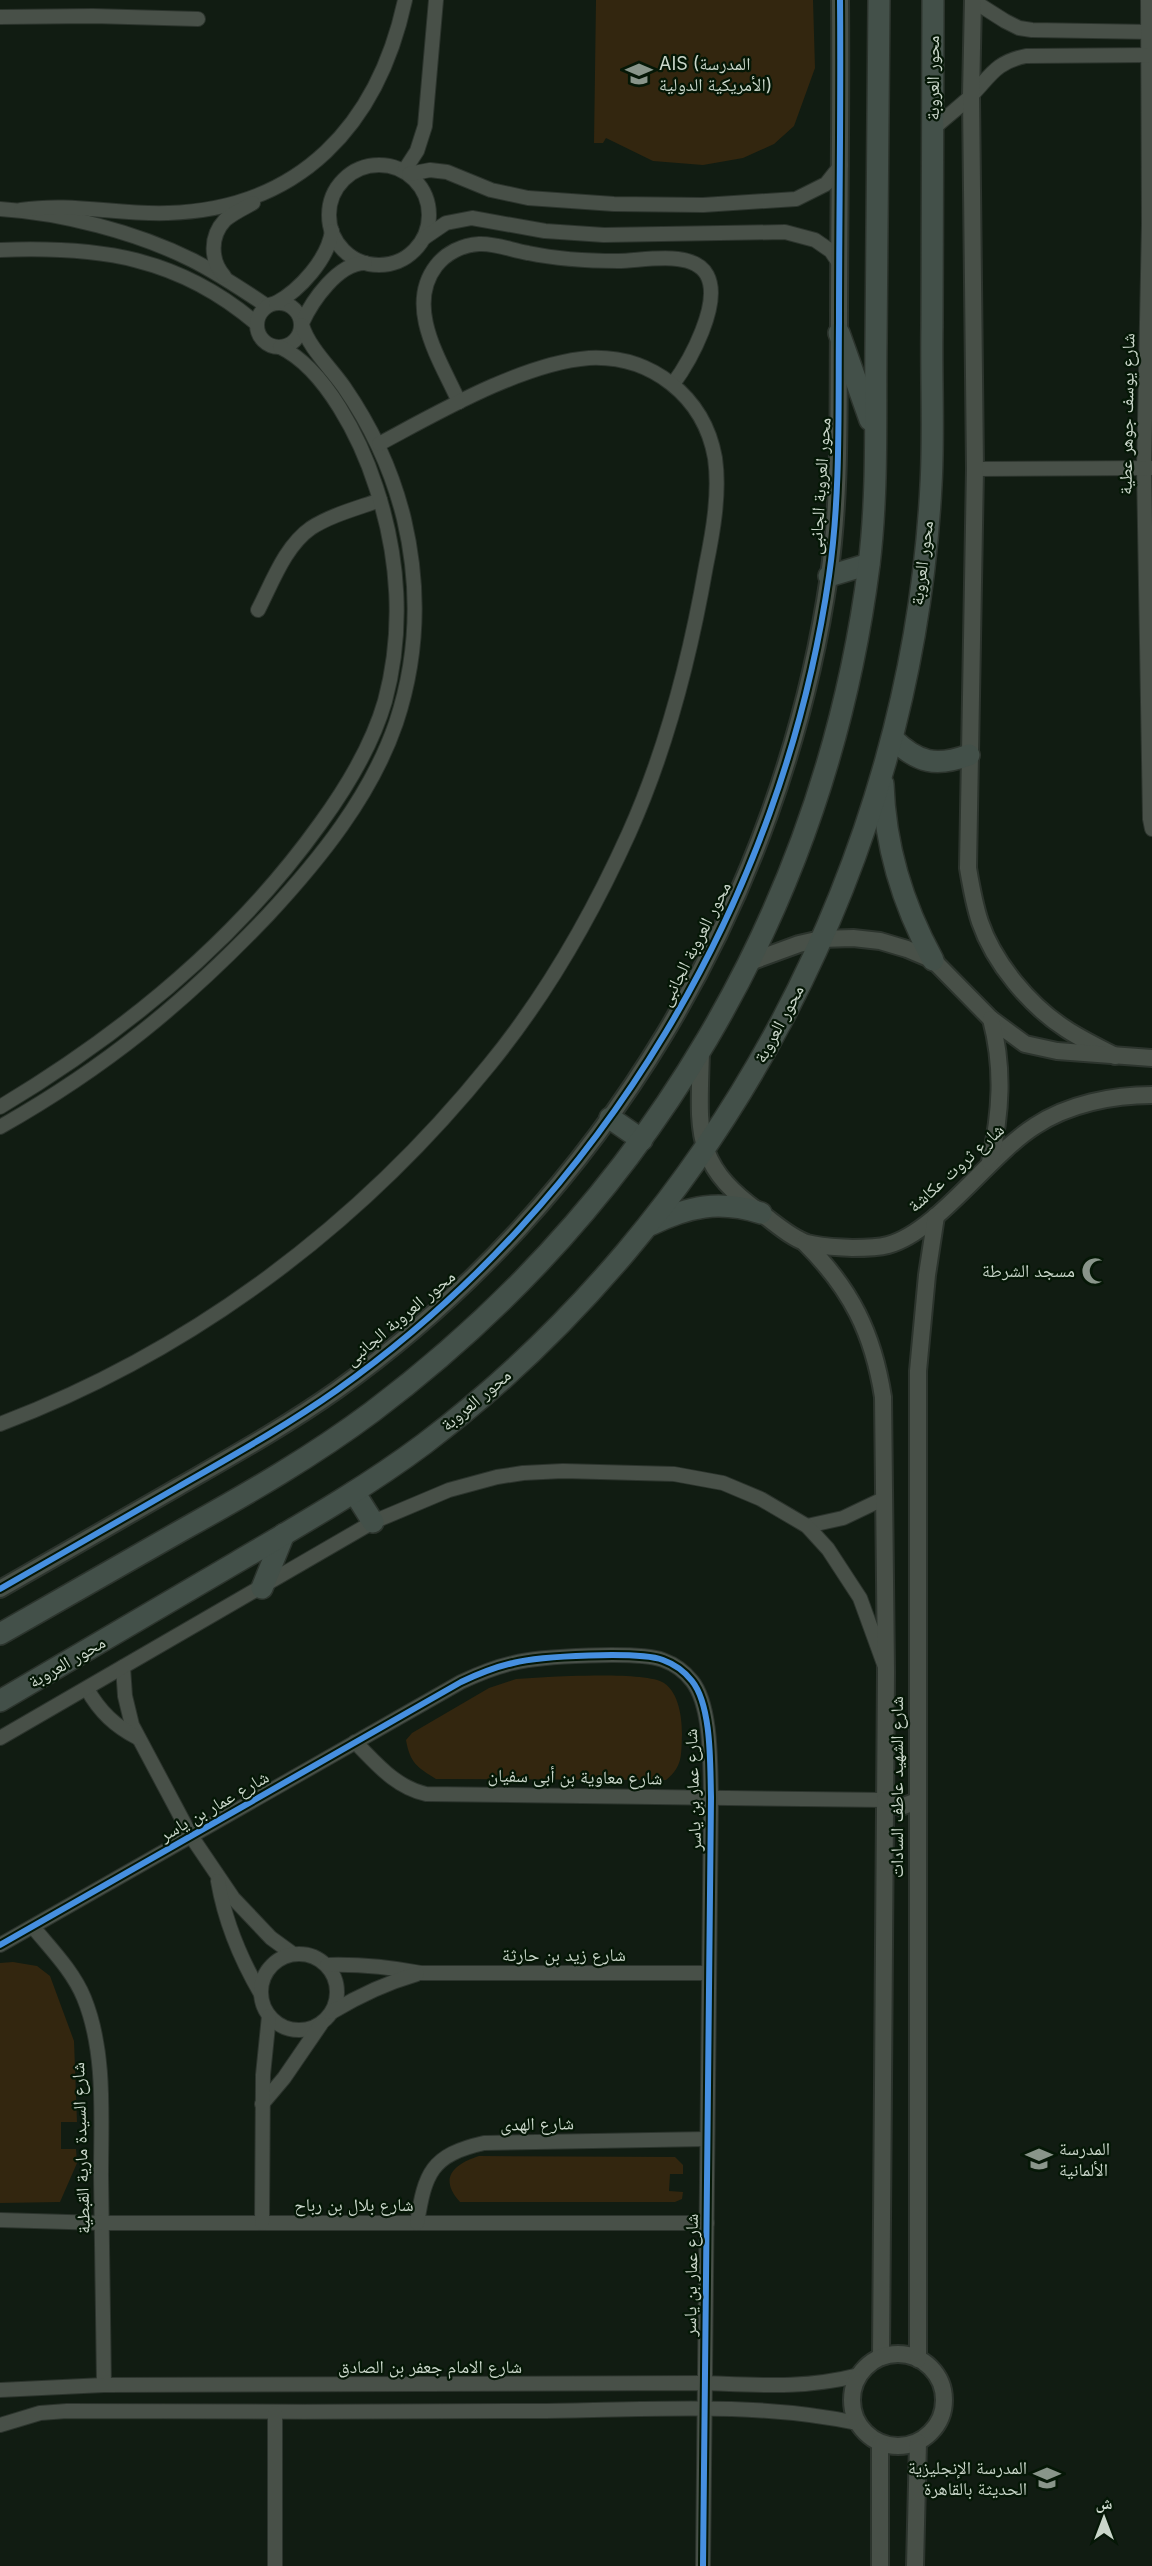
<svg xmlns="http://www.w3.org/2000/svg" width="1152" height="2566" viewBox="0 0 1152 2566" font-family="Inter,'Noto Naskh Arabic',sans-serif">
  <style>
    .green { fill: #33260f }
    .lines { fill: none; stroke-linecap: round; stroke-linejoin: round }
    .minor-casing { stroke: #2c342d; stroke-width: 16 }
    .tertiary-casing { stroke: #2c342d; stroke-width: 20 }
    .primary-casing { stroke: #2c342d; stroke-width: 24 }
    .minor { stroke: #485048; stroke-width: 14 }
    .tertiary { stroke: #485048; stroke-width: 16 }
    .primary { stroke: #435049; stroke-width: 21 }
    .cycleway-casing { stroke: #051706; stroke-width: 10 }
    .cycleway { stroke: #468fdf; stroke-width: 6 }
    .labels { text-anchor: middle; stroke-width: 4.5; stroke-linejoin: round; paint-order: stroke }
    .poi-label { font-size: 18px; fill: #cad6ca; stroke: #051706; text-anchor: start }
    .street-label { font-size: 18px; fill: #cad6ca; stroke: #051706 }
  </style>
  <rect width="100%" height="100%" fill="#111c12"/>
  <g class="green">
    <polygon points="596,0 813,0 815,68 794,126 774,144 743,158 703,165 653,161 606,138 603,143 594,143"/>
    <path d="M 548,1677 C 571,1676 648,1672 664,1683 C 679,1693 682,1718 682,1734 C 681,1756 683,1766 666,1780 L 436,1779 C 417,1767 410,1763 406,1740 L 412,1733 L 489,1688 L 516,1679 Z"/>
    <polygon points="13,1962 37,1966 50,1976 74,2041 77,2122 61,2122 61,2149 76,2149 77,2163 60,2202 0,2203 0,1963"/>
    <path d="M 479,2156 L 675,2157 L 683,2165 L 683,2174 L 670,2174 L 669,2191 L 683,2192 L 682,2199 L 675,2202 L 460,2202 C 438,2178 454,2164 479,2156 Z"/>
  </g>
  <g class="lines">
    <defs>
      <g id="minor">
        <polyline points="972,0 1005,21 1019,28 1032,30 1152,32"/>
        <polyline points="1148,0 1149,225 1144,468 1150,819 1152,829"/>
        <polyline points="0,17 93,16 198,19"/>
        <path d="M 933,129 C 945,118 958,108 970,97 C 990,77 995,62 1026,56 L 1152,55"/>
        <circle cx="379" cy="215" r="50"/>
        <polyline points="404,171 417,151 425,126 436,0"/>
        <polyline points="409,174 430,170 447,172 491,190 528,198 614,204 703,205 796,199 826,184 841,165"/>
        <path d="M 0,209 C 62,213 136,232 192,260 C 218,273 243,290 267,306"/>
        <path d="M 21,210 C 71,202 118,215 168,213 C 300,209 378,125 405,0"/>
        <polyline points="424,238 446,223 472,218 545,231 604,235 785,232 815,240 831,251 839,263"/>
        <path d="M 0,250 C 99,246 179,257 257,324"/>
        <path d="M 224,276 C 210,260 210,236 225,220 C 233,213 244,208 253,203"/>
        <circle cx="279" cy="325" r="22"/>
        <path d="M 276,303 C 300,290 328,259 332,231"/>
        <path d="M 302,323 C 312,301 338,263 365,263"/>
        <path d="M 459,402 C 442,363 404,308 436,266 C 446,253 462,245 479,244 C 495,243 511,250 528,253 C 557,259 588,261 618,261 C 643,261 693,249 707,275 C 722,303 690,361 673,384"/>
        <polyline points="975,469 1152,468"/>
        <path d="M 258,610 C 272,583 285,546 311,528 C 331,515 358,508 380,500"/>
        <path d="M 0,1107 C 122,1034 237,940 320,824 C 347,787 372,746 385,701 C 404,630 399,556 376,487 C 361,440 326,369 280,347"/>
        <path d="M 0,1127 C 106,1067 184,1003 268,915 C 319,860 371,796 396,723 C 418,657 420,587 404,519 C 392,470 373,429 344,387 C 330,367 309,348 302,325"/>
        <path d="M 0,1424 C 193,1351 361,1224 490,1064 C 547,994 592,915 629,833 C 667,748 690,658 706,566 C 713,532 720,493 715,458 C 704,396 651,355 589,358 C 523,363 437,413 379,444"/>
        <polyline points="807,1526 843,1518 885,1498"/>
        <polyline points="123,1667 125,1696 132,1725 191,1836 233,1898 271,1938 293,1954"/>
        <path d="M 87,1689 C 100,1712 115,1726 138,1738"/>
        <polyline points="0,1738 373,1522 449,1490 497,1477 523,1473 563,1471 674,1474 723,1483 761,1499 807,1526 828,1549 860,1598 884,1664"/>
        <path d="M 355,1742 C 377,1764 395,1787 426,1794 L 885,1800"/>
        <path d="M 218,1881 C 225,1922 240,1958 261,1994"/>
        <path d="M 33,1927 C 51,1949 73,1971 84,1998 C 106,2052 101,2117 101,2175 C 102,2245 103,2315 104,2385"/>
        <path d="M 0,1945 L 461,1682 C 478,1674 495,1667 513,1663 C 540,1656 638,1651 663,1660 C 674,1664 685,1672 692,1681 C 712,1706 710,1766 711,1797 L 703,2566"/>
        <circle cx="299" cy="1992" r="38"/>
        <path d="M 327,1965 C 359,1964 389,1967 421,1973 L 708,1973"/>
        <path d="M 332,2012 C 360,1995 386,1983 417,1974"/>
        <polyline points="262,2104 284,2078 321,2024"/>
        <polyline points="0,2220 102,2223 707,2223"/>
        <polyline points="262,2223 263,2075 269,2016"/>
        <path d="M 417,2223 C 425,2173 431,2155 484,2143 L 707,2139"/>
        <path d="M 0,2390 L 104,2385 L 705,2383 C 760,2385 805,2389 859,2375"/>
        <path d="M 0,2425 L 40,2413 L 67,2411 C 225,2412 382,2412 540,2411 C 644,2410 754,2401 857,2423"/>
        <polyline points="275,2566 275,2413"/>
      </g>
      <g id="tertiary">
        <path d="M 973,0 L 971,96 L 975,469 L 968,868 C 971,886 974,904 980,922 C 994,963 1030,1006 1066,1029 C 1081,1039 1098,1047 1115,1056"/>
        <polyline points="750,962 799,944 821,939 853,938 880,941 907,949 933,960 991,1019 1025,1044 1057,1051 1152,1058"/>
        <path d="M 701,1051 C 699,1133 691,1165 765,1216 C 777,1225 792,1238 807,1243 C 821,1247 837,1247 852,1248 C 863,1248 877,1248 888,1245 C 937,1232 989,1155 1035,1126 C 1068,1104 1113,1095 1152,1095"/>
        <path d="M 990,1162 C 1001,1113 1004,1068 991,1019"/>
        <path d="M 805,1243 C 851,1289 873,1333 883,1397 L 886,1672 L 881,2357"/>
        <path d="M 0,1589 C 59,1555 119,1521 178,1487 C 232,1456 286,1426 337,1390 C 603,1201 782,899 829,576 C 841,492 838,408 839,323 C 839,215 841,108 840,0"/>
        <polyline points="885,1800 901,1807 917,1801"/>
        <circle cx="898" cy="2400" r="46"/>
        <polyline points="918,2359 918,1371 927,1275 936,1216"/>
        <polyline points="880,2443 880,2566"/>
        <polyline points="915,2566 918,2442"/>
      </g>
      <g id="primary">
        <polyline points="839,333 870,420"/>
        <polyline points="829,576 869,564"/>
        <path d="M 893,739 C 918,763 936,767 969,755"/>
        <path d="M 883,784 C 885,848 903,905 933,960"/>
        <polyline points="610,1118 642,1140"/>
        <path d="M 650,1225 C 689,1206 719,1200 761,1213"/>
        <polyline points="354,1492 373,1522"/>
        <polyline points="262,1588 284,1534"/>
        <path d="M 0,1634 C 61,1599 123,1564 184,1529 C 249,1493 313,1456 372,1412 C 647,1205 825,907 869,565 C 878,492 875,417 876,343 C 877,229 878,114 879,0"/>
        <path d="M 0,1701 C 79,1655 158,1609 237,1562 C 300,1525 365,1488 424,1444 C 722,1218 912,859 931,485 C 934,433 931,380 932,327 C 932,218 933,109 933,0"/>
      </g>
    </defs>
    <use href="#minor" class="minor-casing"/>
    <use href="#tertiary" class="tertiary-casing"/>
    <use href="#primary" class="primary-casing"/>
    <use href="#minor" class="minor"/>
    <use href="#tertiary" class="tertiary"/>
    <use href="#primary" class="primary"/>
    <defs>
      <g id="cycleway">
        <path d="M 0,1589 C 59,1555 119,1521 178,1487 C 232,1456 286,1426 337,1390 C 603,1201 782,899 829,576 C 841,492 838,408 839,323 C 839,215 841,108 840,0"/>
        <path d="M 0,1945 L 461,1682 C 478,1674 495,1667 513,1663 C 540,1656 638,1651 663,1660 C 674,1664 685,1672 692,1681 C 712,1706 710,1766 711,1797 L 703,2566"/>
      </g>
    </defs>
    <use href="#cycleway" class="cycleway-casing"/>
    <use href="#cycleway" class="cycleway"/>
  </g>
  <defs>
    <symbol id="school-bare" viewBox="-9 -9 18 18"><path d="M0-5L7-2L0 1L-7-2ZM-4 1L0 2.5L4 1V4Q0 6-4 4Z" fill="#89958a" stroke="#051706" stroke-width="2.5" paint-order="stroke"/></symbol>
    <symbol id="mosque-bare" viewBox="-9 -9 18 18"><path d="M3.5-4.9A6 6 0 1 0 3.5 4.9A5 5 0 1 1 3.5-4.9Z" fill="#89958a" stroke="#051706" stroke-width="2.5" paint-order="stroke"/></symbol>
  </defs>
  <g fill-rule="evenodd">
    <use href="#school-bare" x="620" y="55" width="38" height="38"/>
    <use href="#mosque-bare" x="1076" y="1252" width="38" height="38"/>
    <use href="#school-bare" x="1020" y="2140" width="38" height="38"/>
    <use href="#school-bare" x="1028" y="2459" width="38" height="38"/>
  </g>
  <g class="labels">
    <g class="poi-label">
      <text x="659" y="70">AIS (المدرسة<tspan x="659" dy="21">الأمريكية الدولية)</tspan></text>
      <text x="1075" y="1277" text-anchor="end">مسجد الشرطة</text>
      <text x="1059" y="2155">المدرسة<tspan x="1059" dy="21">الألمانية</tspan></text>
      <text x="1027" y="2474" text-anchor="end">المدرسة الإنجليزية<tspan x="1027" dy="21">الحديثة بالقاهرة</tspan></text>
    </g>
    <g class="street-label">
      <text transform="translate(933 78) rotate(-90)" y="6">محور العروبة</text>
      <text transform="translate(1127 414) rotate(-89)" y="6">شارع يوسف جوهر عطية</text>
      <text transform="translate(820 486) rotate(-86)" y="6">محور العروبة الجانبى</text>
      <text transform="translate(922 563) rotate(-83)" y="6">محور العروبة</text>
      <text transform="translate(695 944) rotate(-63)" y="6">محور العروبة الجانبى</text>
      <text transform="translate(779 1024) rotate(-62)" y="6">محور العروبة</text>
      <text transform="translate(956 1168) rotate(-42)" y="6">شارع ثروت عكاشة</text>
      <text transform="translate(400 1318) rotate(-40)" y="6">محور العروبة الجانبى</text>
      <text transform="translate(476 1400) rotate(-40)" y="6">محور العروبة</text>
      <text transform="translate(67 1662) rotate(-30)" y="6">محور العروبة</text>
      <text transform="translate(575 1777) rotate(1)" y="6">شارع معاوية بن أبى سفيان</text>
      <text transform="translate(897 1787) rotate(-90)" y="6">شارع الشهيد عاطف السادات</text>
      <text transform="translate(693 1790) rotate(-92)" y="6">شارع عمار بن ياسر</text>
      <text transform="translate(214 1806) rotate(-30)" y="6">شارع عمار بن ياسر</text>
      <text x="564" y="1961">شارع زيد بن حارثة</text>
      <text transform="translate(537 2124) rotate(-1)" y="6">شارع الهدى</text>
      <text transform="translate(81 2148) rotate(-92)" y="6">شارع السيدة مارية القبطية</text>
      <text x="354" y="2211">شارع بلال بن رباح</text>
      <text transform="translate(691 2275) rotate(-89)" y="6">شارع عمار بن ياسر</text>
      <text x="430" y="2373">شارع الامام جعفر بن الصادق</text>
    </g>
  </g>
  <g transform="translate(1104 2518)" stroke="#051706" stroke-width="4.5" paint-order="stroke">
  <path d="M0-4.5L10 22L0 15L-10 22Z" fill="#cad6ca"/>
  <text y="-9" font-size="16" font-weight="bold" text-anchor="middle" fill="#cad6ca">ش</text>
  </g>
</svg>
